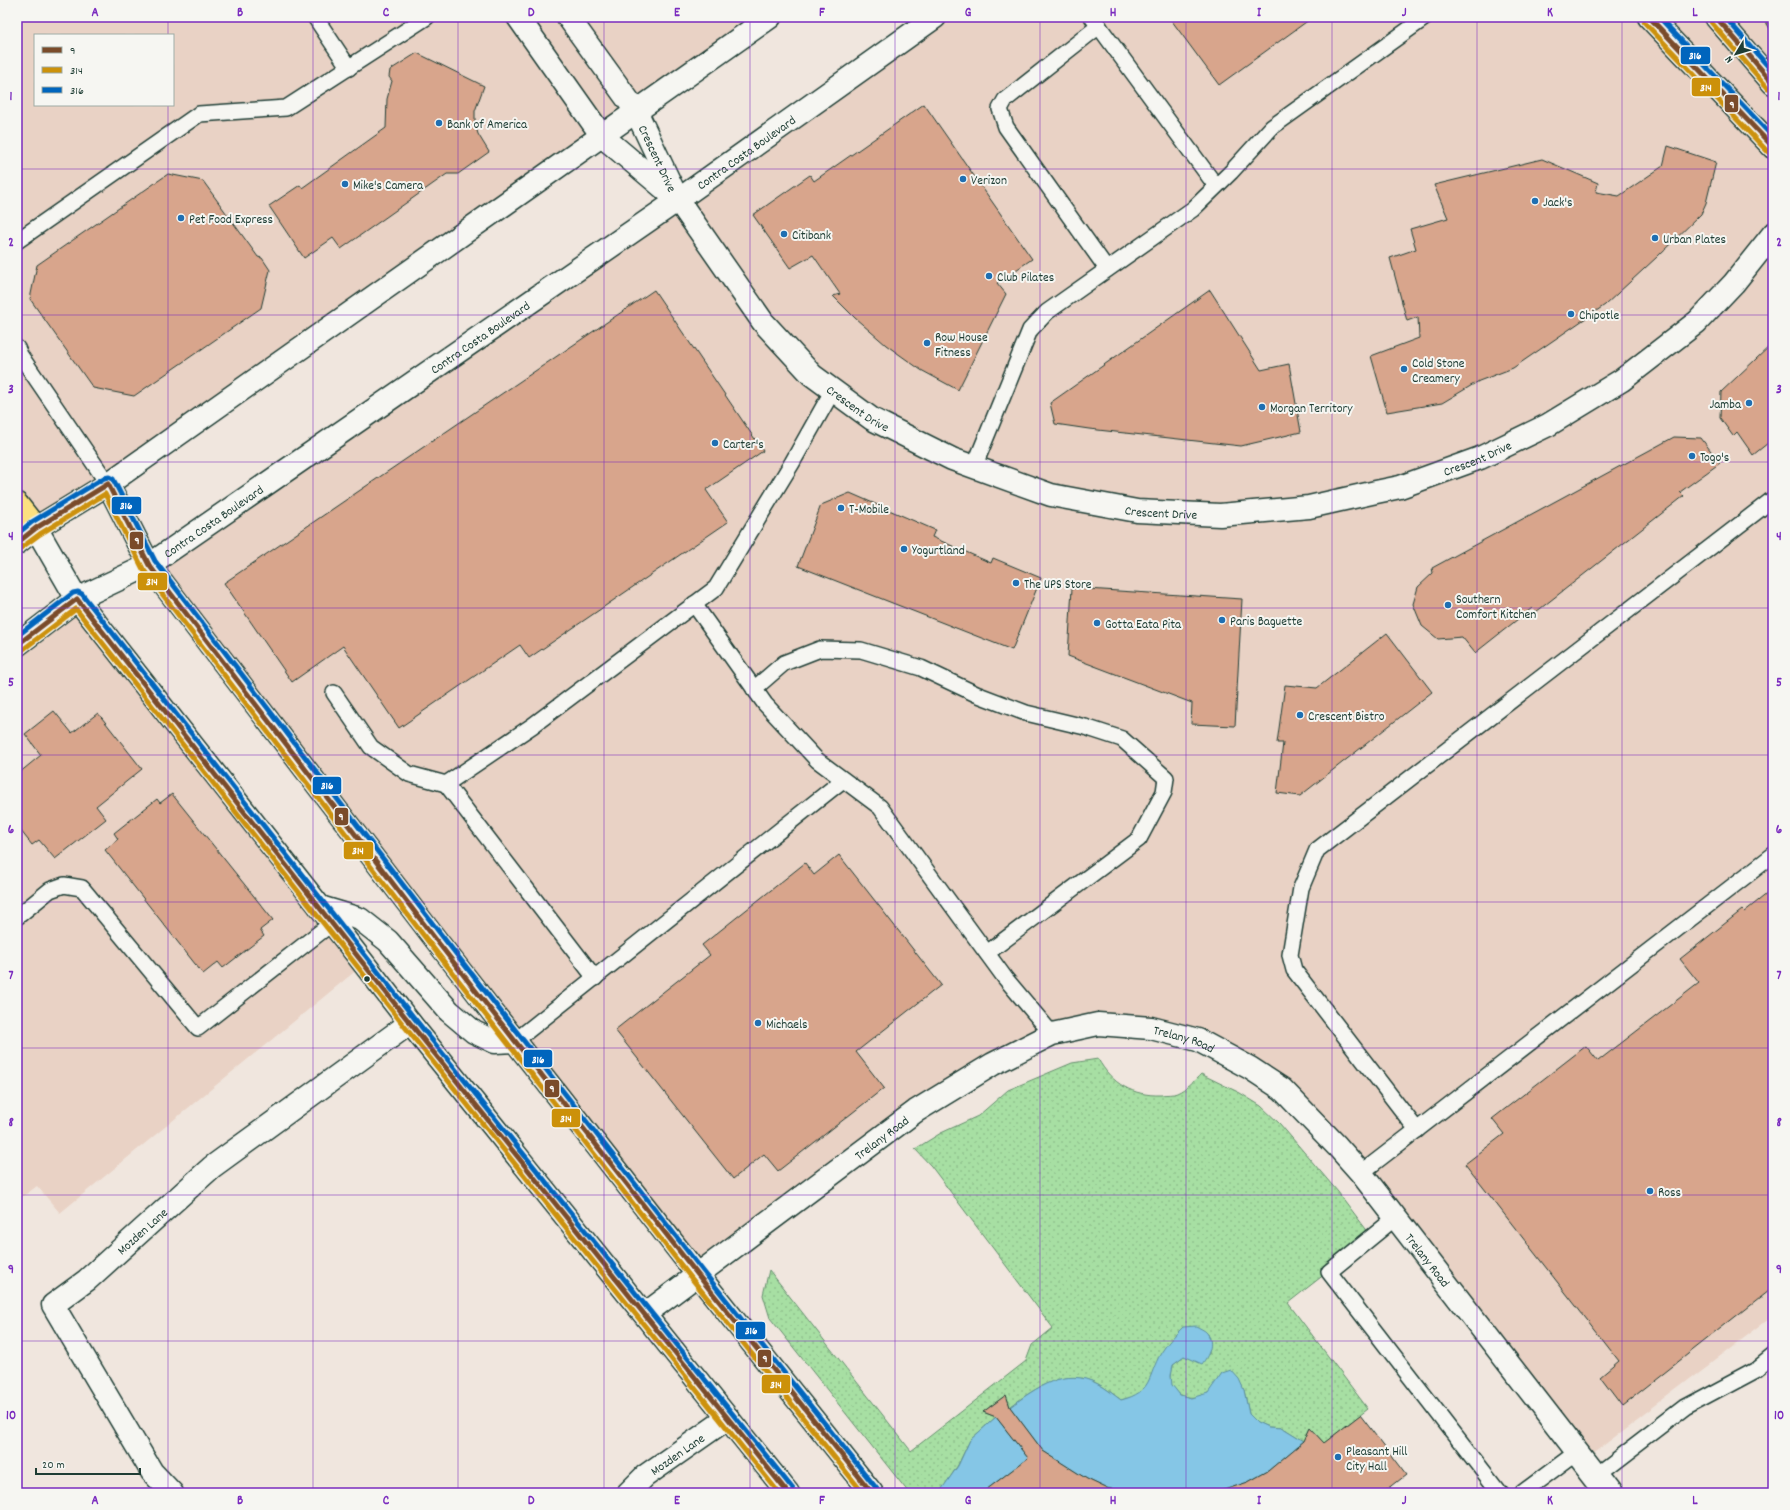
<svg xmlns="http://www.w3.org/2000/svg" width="1790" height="1510" viewBox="0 0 1790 1510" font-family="Dekko,sans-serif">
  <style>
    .built { fill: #e9d2c5; fill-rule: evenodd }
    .grass { fill: url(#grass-dots); stroke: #638e6c }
    .water { fill: #85c6e6; stroke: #5c8f9f }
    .building { fill: #d8a58c; stroke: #1f3d34 }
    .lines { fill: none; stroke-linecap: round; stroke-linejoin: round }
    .lane-casing { stroke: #1f3d34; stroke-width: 18 }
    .street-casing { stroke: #1f3d34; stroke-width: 25 }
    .secondary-casing { stroke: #1f3d34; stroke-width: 25 }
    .highway-casing { stroke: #1f3d34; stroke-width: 25 }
    .lane { stroke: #f6f6f2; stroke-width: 15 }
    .street { stroke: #f6f6f2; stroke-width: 22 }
    .secondary { stroke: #f6f6f2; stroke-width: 22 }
    .highway { stroke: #fce080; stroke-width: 22 }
    .bus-1-casing { stroke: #f6f6f2; stroke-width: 8 }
    .bus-2-casing { stroke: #f6f6f2; stroke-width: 8 }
    .bus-3-casing { stroke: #f6f6f2; stroke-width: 8 }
    .bus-1 { stroke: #7a4b2a; stroke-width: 5 }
    .bus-2 { stroke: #cc910a; stroke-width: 5 }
    .bus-3 { stroke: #0065bd; stroke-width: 5 }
    .grid { fill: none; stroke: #7b2cbf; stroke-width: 1; stroke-opacity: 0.55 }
    .poi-dot { fill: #1f6fb2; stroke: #f6f6f2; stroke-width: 1.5 }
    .bus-dot { fill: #1f3d34; stroke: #f6f6f2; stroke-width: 1.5 }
    .labels { text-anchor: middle; stroke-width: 4; stroke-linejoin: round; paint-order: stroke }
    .poi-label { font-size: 13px; fill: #1f3d34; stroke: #f6f6f2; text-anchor: start }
    .street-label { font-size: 13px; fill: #1f3d34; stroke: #f6f6f2 }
    .line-badge { stroke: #f6f6f2; stroke-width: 1.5 }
    .badge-label { font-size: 11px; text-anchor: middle; font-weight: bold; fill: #fff }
    .neatline { fill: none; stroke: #7b2cbf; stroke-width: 1.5 }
    .grid-label { font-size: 13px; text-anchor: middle; font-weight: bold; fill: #7b2cbf }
  </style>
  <defs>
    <pattern id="grass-dots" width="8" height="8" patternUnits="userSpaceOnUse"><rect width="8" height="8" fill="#a7dfa3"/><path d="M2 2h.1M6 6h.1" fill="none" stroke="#8fc08d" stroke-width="1.8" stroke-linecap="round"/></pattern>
  </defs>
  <rect width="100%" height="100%" fill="#f0e6de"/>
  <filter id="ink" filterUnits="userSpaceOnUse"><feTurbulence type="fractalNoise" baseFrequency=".025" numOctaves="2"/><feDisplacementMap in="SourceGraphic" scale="8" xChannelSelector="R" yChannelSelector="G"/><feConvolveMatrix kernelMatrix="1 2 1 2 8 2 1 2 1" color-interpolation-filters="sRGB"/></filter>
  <g filter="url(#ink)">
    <g class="built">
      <path d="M 17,17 L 770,17 L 17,543 ZM 35,35 L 173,35 L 173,105 L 35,105 Z"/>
      <polygon points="935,17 1773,17 1773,1316 1583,1460 1282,1089 1198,1040 1098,1024 993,1064 698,1275 149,565"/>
      <polygon points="77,599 364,964 60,1213 37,1186 17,1201 17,645"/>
    </g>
    <path class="grass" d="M 1098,1059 C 1112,1084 1133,1096 1161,1095 C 1166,1094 1173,1095 1177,1093 C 1186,1089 1194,1081 1201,1074 L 1240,1093 L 1261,1106 L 1280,1124 L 1338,1192 L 1372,1237 L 1288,1303 L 1368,1409 L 1324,1443 L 1310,1428 L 1304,1441 L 1283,1428 L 1268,1427 L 1257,1422 L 1249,1414 L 1244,1390 L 1222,1373 C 1219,1379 1214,1389 1208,1393 C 1196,1400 1178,1399 1172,1386 C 1169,1379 1172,1370 1173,1364 L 1184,1356 L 1209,1354 L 1210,1342 L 1208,1334 L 1152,1374 L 1146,1387 L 1136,1396 L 1121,1400 C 1114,1395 1106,1388 1098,1384 C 1065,1367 1035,1388 1010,1407 L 1006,1395 L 983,1412 L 996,1417 L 970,1440 L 958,1465 L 942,1490 L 939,1493 L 909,1493 L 770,1318 L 763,1295 L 769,1270 L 911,1451 L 1026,1361 L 1032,1345 L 1053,1328 L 931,1166 L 915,1149 L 941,1133 L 978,1116 L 1008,1090 L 1072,1063 Z"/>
    <g class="water">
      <path d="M 1196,1326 C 1199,1328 1205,1330 1207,1333 C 1215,1344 1208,1356 1202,1364 L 1184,1356 L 1173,1364 L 1171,1376 L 1172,1385 L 1180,1395 L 1191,1398 L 1208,1393 L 1222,1373 L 1231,1370 L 1239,1379 L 1244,1390 L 1249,1414 L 1257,1422 L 1268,1427 L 1283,1428 L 1304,1441 L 1268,1471 L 1248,1482 L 1226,1490 L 1215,1493 L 1130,1493 L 1106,1488 L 1087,1479 L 1043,1451 L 1010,1407 C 1036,1388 1065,1366 1098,1384 C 1106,1388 1114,1395 1121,1400 C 1153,1392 1147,1377 1161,1353 C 1167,1343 1175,1335 1183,1327 Z"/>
      <polygon points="996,1417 1028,1458 982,1493 939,1493 958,1466 970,1440"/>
    </g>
    <g class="building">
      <polygon points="1169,17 1313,17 1219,85"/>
      <polygon points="1763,17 1773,17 1773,34"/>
      <polygon points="417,53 484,86 475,111 475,123 478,134 489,152 458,174 447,174 341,249 333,238 304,258 269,206 300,185 302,188 386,128 387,99 392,81 389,77 390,70"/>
      <polygon points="924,104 1032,259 997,283 1006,294 958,390 921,370 886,345 855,318 833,296 840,294 813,255 790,268 753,215 810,175 814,181"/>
      <polygon points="1668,146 1716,162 1706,203 1701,214 1657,257 1605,305 1513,368 1479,381 1442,403 1387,412 1371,356 1419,338 1418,317 1407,321 1390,258 1416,249 1410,229 1448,218 1434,185 1542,159 1598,183 1596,192 1619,196 1663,166"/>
      <polygon points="168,174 203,181 258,257 262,258 270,270 261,308 134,396 93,388 30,299 37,265"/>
      <polygon points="654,290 763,451 706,490 728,522 529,658 520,645 399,728 343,646 292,682 224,583"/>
      <polygon points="1210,290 1261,370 1289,364 1301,432 1241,446 1089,429 1055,424 1050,403"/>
      <polygon points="1773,343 1773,439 1753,455 1737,432 1733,436 1720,418 1721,392"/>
      <polygon points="1674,437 1701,438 1720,463 1680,492 1684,496 1536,612 1532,608 1475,653 1462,637 1438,639 1422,626 1413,604 1418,587 1433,573 1432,568"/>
      <polygon points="850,493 935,530 932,537 991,563 993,558 1041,578 1012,650 798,566 821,505"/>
      <polygon points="1072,588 1242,599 1235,726 1191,724 1192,703 1068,656"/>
      <polygon points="1387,633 1432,692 1300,796 1277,793 1283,743 1277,743 1285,685 1317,688"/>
      <polygon points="54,711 72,733 98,713 142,769 96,806 106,819 55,859 39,840 32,845 17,826 17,770 19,773 41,755 25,734"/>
      <polygon points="172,794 273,920 260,930 264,936 223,968 218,962 203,974 105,850 118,839 114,833 157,799 160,803"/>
      <polygon points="839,855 941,985 856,1052 884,1088 778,1171 764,1154 733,1179 615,1030 710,955 702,945 805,863 814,875"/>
      <polygon points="1773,889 1773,1287 1622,1406 1600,1377 1619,1361 1465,1164 1504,1134 1492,1119 1586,1046 1598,1061 1699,983 1680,959 1742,910 1744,912"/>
      <polygon points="1006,1395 1010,1407 1043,1451 1087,1479 1106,1488 1130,1493 982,1493 1028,1458 996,1417 983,1412"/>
      <polygon points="1360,1415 1406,1475 1383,1493 1215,1493 1248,1482 1268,1471 1304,1441 1310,1428 1324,1443"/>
    </g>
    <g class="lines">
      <defs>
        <g id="lane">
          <polyline points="315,17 349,68"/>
          <polyline points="1092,17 1216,186"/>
          <polyline points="1099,26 1005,100 1000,109 1006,127 1107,269"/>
          <polyline points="17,241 199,114 286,108 427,17"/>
          <polyline points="17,348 20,355 108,484"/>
          <polyline points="974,467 1030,330 1047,312 1193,209 1231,172 1272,127 1426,17"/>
          <polyline points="694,604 765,704 817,760 880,807 1005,978 1052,1034"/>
          <polyline points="754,689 784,663 820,649 861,650 921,668 976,694 1026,713 1085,727 1122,739 1166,778 1164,792 1139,839 987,953"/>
          <polyline points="334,693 371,747 409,774 446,784 532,726 716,588 792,463 833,390"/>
          <polyline points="446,784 595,978"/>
          <polyline points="17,917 50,890 64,885 82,888 198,1028 332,923"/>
          <polyline points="515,1041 843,780"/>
          <polyline points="1417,1130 1294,970 1290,955 1301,888 1317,850 1773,499"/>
          <polyline points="1361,1173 1773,855"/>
          <polyline points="1395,1218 1329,1272 1500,1493"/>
          <polyline points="1595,1476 1685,1407 1758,1368 1773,1356"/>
          <polyline points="1522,1493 1577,1452"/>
        </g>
        <g id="street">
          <polyline points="518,17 602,136 672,195"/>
          <path id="s1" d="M 568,17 L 636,111 L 678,200 L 763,322 L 812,375 L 872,419 L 952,459 L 1051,495 L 1137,511 L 1220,515 L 1309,507 L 1376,492 L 1400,487 L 1480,458 L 1548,425 L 1622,380 L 1697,322 L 1734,283 L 1773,234"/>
          <path id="s2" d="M 645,1314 L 916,1111 L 993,1064 L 1052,1034 L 1098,1024 L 1151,1028 L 1198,1040 L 1250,1068 L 1282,1089 L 1337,1146 L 1361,1173 L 1609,1493"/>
          <path id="s3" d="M 172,1493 L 152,1472 L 53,1305 L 87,1280 L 212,1167 L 410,1023"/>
          <path id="s4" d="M 628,1493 L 645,1476 L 728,1418"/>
        </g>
        <g id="secondary">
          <polyline points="1649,17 1773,147"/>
          <polyline points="1716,17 1773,83"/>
          <polyline points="108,484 149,565 440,945 698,1275 872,1493"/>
          <polyline points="36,528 77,599 320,907 410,1023 788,1493"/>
          <polyline points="17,543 36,528 108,484 770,17"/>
          <path id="s5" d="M 17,645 L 77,599 L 149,565 L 678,200 L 935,17"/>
          <polyline points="320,907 360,919 388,941 449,1011 474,1032 495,1042 515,1041"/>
        </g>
        <polyline id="highway" points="17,504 36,528"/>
      </defs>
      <use href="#lane" class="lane-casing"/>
      <use href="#street" class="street-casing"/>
      <use href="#secondary" class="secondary-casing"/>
      <use href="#highway" class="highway-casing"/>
      <use href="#lane" class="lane"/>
      <use href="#street" class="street"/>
      <use href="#secondary" class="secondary"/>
      <use href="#highway" class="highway"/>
      <defs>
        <g id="bus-1">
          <polyline points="1649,17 1773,147"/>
          <polyline points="1716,17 1773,83"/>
          <polyline points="17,543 36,528 108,484 149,565 440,945 698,1275 872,1493"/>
          <polyline points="17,645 77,599 410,1023 788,1493"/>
        </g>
        <g id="bus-2">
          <polyline points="1644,22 1768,152"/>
          <polyline points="1711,22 1768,88"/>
          <polyline points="21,548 40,534 105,494 143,569 434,949 692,1279 863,1493"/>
          <polyline points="21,651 76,609 405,1027 779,1493"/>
        </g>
        <g id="bus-3">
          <polyline points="1659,17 1773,137"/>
          <polyline points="1725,17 1773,72"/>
          <polyline points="17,534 32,522 104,478 109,477 113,479 155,561 446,941 703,1271 877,1489"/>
          <polyline points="17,636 73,593 78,592 82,594 415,1019 793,1489"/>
        </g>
      </defs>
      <use href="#bus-1" class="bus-1-casing"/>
      <use href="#bus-2" class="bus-2-casing"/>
      <use href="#bus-3" class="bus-3-casing"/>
      <use href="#bus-1" class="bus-1"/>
      <use href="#bus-2" class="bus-2"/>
      <use href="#bus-3" class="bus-3"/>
    </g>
  </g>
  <path class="grid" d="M 168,17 L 168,35M 313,17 L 313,1493M 458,17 L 458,1493M 604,17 L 604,1493M 750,17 L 750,1493M 895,17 L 895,1493M 1040,17 L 1040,1493M 1186,17 L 1186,1493M 1332,17 L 1332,1493M 1477,17 L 1477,1493M 1622,17 L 1622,1493M 168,105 L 168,1493M 17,169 L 1773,169M 17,315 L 1773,315M 17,462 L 1773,462M 17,608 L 1773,608M 17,755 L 1773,755M 17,902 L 1773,902M 17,1048 L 1773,1048M 17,1195 L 1773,1195M 17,1341 L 1773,1341"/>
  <g class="poi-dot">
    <circle cx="439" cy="123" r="4"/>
    <circle cx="963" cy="179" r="4"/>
    <circle cx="345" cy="184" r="4"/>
    <circle cx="1535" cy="201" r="4"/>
    <circle cx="181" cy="218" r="4"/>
    <circle cx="784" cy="234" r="4"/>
    <circle cx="1655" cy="238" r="4"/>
    <circle cx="989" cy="276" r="4"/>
    <circle cx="1571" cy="314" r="4"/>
    <circle cx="927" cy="343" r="4"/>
    <circle cx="1404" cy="369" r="4"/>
    <circle cx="1749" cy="403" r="4"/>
    <circle cx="1262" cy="407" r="4"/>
    <circle cx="715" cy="443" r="4"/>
    <circle cx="1692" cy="456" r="4"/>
    <circle cx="841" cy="508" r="4"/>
    <circle cx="904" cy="549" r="4"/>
    <circle cx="1016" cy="583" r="4"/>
    <circle cx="1448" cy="605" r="4"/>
    <circle cx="1222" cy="620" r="4"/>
    <circle cx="1097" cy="623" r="4"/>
    <circle cx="1300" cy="715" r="4"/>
    <circle cx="758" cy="1023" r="4"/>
    <circle cx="1650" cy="1191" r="4"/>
    <circle cx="1338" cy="1457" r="4"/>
  </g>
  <circle class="bus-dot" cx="367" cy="979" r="3.5"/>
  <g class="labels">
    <g class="poi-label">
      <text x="447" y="128">Bank of America</text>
      <text x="971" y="184">Verizon</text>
      <text x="353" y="189">Mike's Camera</text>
      <text x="1543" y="206">Jack's</text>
      <text x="189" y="223">Pet Food Express</text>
      <text x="792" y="239">Citibank</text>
      <text x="1663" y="243">Urban Plates</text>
      <text x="997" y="281">Club Pilates</text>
      <text x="1579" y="319">Chipotle</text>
      <text x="935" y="341">Row House<tspan x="935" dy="15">Fitness</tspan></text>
      <text x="1412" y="367">Cold Stone<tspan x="1412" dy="15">Creamery</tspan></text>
      <text x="1741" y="408" text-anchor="end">Jamba</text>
      <text x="1270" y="412">Morgan Territory</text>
      <text x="723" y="448">Carter's</text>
      <text x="1700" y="461">Togo's</text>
      <text x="849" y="513">T-Mobile</text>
      <text x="912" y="554">Yogurtland</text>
      <text x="1024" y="588">The UPS Store</text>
      <text x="1456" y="603">Southern<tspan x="1456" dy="15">Comfort Kitchen</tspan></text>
      <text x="1230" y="625">Paris Baguette</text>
      <text x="1105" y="628">Gotta Eata Pita</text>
      <text x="1308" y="720">Crescent Bistro</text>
      <text x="766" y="1028">Michaels</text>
      <text x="1658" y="1196">Ross</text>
      <text x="1346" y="1455">Pleasant Hill<tspan x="1346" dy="15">City Hall</tspan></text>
    </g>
    <g class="street-label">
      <text dy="5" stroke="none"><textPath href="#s5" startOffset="881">Contra Costa Boulevard</textPath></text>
      <text dy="5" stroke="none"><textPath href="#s1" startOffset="168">Crescent Drive</textPath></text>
      <text dy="5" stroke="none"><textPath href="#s5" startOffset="557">Contra Costa Boulevard</textPath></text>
      <text dy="5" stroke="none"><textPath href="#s1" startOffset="492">Crescent Drive</textPath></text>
      <text dy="5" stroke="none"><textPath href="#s1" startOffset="1140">Crescent Drive</textPath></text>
      <text dy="5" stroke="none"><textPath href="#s1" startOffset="816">Crescent Drive</textPath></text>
      <text dy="5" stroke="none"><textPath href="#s5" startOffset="233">Contra Costa Boulevard</textPath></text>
      <text dy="5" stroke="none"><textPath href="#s2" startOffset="630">Trelany Road</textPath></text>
      <text dy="5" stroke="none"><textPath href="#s2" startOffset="295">Trelany Road</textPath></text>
      <text dy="5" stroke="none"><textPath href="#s3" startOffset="339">Mozden Lane</textPath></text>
      <text dy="5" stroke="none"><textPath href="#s2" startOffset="966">Trelany Road</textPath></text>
      <text dy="5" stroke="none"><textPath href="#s4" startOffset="63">Mozden Lane</textPath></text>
    </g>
  </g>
  <g class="line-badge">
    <rect x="1680" y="46" width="31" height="19" rx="4" fill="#0065bd"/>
    <rect x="1691" y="77" width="30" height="20" rx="4" fill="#cc910a"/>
    <rect x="1724" y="94" width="15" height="19" rx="4" fill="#7a4b2a"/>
    <rect x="111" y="496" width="31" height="19" rx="4" fill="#0065bd"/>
    <rect x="129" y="531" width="15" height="19" rx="4" fill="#7a4b2a"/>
    <rect x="137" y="572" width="31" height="19" rx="4" fill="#cc910a"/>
    <rect x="312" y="776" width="30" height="19" rx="4" fill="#0065bd"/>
    <rect x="334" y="807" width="15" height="19" rx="4" fill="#7a4b2a"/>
    <rect x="343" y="841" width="31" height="19" rx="4" fill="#cc910a"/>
    <rect x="523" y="1049" width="30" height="19" rx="4" fill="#0065bd"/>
    <rect x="544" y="1079" width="16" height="19" rx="4" fill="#7a4b2a"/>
    <rect x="551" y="1108" width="30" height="20" rx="4" fill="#cc910a"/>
    <rect x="735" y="1321" width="31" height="19" rx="4" fill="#0065bd"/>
    <rect x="757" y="1349" width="15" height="19" rx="4" fill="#7a4b2a"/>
    <rect x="761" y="1374" width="30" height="20" rx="4" fill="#cc910a"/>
  </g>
  <g class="badge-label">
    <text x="1695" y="59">316</text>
    <text x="1706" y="91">314</text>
    <text x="1732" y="108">9</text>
    <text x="126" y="509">316</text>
    <text x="137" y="544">9</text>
    <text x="152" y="585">314</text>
    <text x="327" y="789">316</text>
    <text x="341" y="820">9</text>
    <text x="358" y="854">314</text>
    <text x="538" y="1063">316</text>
    <text x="552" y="1092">9</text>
    <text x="566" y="1122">314</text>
    <text x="751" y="1334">316</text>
    <text x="765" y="1362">9</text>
    <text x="776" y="1388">314</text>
  </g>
  <rect width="1790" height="1510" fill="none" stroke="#f6f6f2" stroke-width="44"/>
  <rect x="34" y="34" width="140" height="72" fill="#f6f6f2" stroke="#a0aca6"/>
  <rect x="42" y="47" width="20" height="6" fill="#7a4b2a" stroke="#a0aca6"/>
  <text x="70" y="54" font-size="12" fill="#1f3d34">9</text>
  <rect x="42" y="67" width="20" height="6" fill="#cc910a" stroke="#a0aca6"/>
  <text x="70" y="74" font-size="12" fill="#1f3d34">314</text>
  <rect x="42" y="87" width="20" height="6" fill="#0065bd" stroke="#a0aca6"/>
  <text x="70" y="94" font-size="12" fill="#1f3d34">316</text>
  <g transform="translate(1736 54) rotate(232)" stroke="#f6f6f2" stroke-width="3" paint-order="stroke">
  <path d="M0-3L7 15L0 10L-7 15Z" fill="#1f3d34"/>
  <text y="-6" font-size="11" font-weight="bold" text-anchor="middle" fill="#1f3d34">N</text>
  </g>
  <path d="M36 1468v6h104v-6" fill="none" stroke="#1f3d34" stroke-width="2"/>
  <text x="42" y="1468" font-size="12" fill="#1f3d34" stroke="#f6f6f2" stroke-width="3" paint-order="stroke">20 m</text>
  <rect x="22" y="22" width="1746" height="1466" class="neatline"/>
  <g class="grid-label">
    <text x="95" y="16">A</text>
    <text x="240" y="16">B</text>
    <text x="386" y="16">C</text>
    <text x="531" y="16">D</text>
    <text x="677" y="16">E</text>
    <text x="822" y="16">F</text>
    <text x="968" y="16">G</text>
    <text x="1113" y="16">H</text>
    <text x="1259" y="16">I</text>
    <text x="1404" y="16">J</text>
    <text x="1550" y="16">K</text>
    <text x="1695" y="16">L</text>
    <text x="11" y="100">1</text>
    <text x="1779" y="100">1</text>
    <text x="11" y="246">2</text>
    <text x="1779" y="246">2</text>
    <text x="11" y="393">3</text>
    <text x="1779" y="393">3</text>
    <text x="11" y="540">4</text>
    <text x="1779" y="540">4</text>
    <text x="11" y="686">5</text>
    <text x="1779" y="686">5</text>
    <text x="11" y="833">6</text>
    <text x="1779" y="833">6</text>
    <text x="11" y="979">7</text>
    <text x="1779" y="979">7</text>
    <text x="11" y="1126">8</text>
    <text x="1779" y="1126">8</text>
    <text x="11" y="1273">9</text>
    <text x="1779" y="1273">9</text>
    <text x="11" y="1419">10</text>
    <text x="1779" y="1419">10</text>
    <text x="95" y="1504">A</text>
    <text x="240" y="1504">B</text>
    <text x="386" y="1504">C</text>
    <text x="531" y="1504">D</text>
    <text x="677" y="1504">E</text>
    <text x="822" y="1504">F</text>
    <text x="968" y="1504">G</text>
    <text x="1113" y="1504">H</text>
    <text x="1259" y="1504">I</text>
    <text x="1404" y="1504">J</text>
    <text x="1550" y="1504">K</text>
    <text x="1695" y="1504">L</text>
  </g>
</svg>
